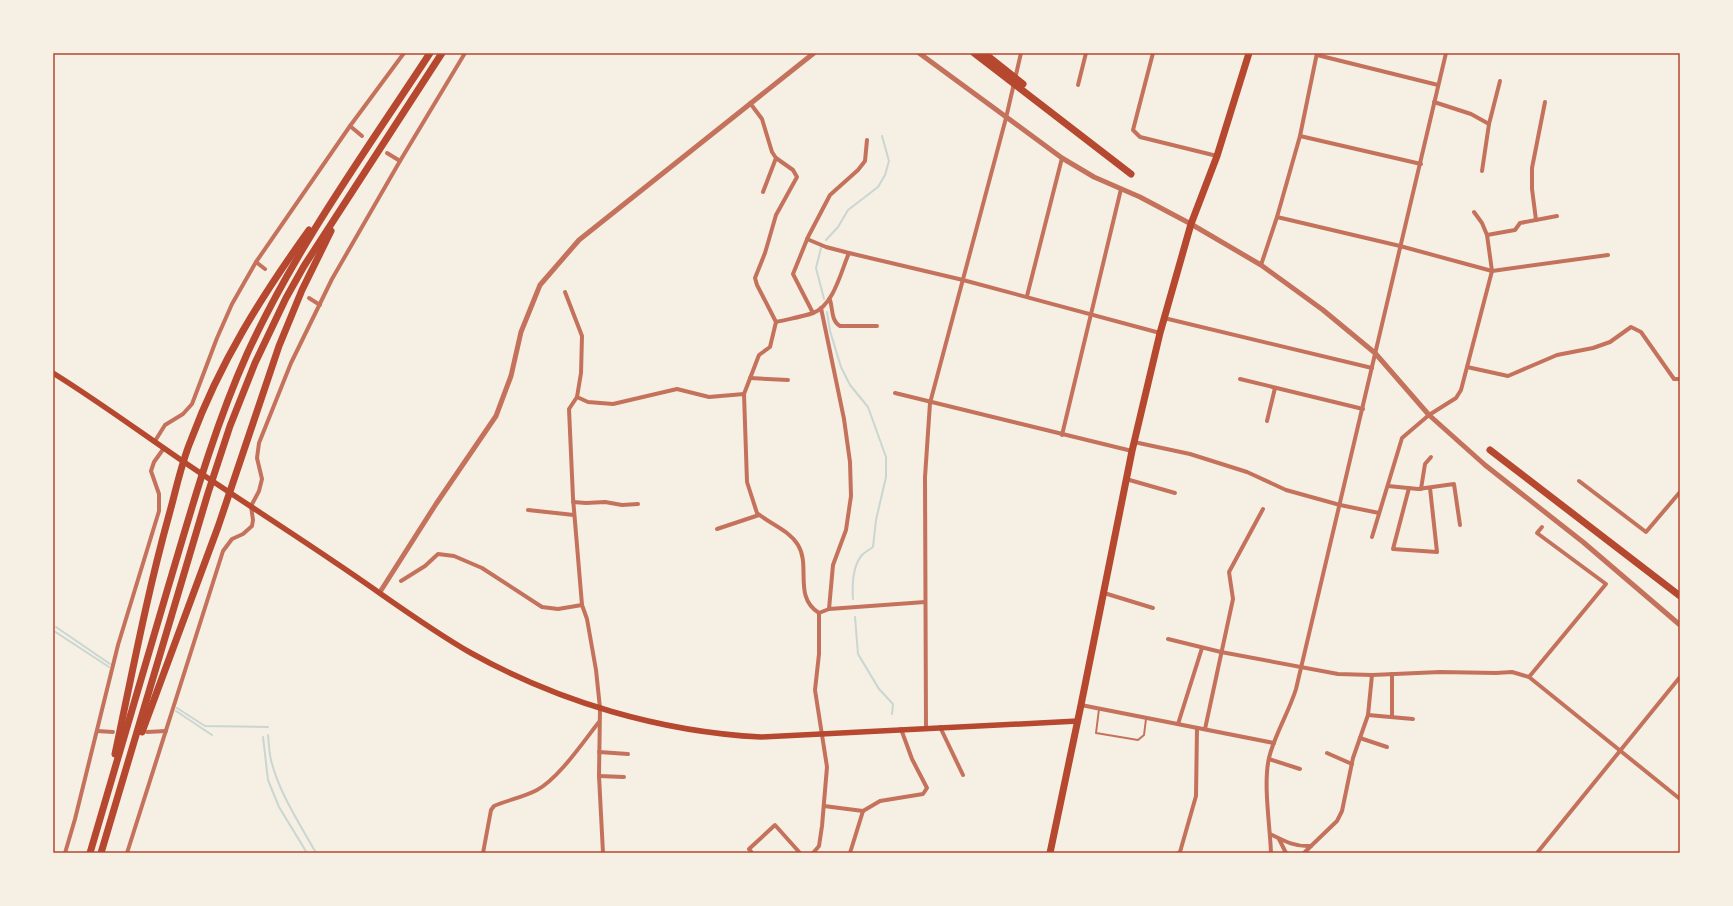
<svg xmlns="http://www.w3.org/2000/svg" width="1733" height="906" viewBox="0 0 1733 906" font-family="'Fira Sans',sans-serif">
  <style>
    .lines { fill: none; stroke-linecap: round; stroke-linejoin: round }
    .stream { stroke: #c9d6d2; stroke-width: 2 }
    .service { stroke: #c5725c; stroke-width: 2 }
    .minor { stroke: #c5725c; stroke-width: 4 }
    .tertiary { stroke: #c5725c; stroke-width: 5 }
    .secondary { stroke: #b5482f; stroke-width: 5.5 }
    .trunk { stroke: #b5482f; stroke-width: 7 }
    .motorway { stroke: #b5482f; stroke-width: 7 }
    .neatline { fill: none; stroke: #b5482f; stroke-width: 1.5 }
  </style>
  <rect width="100%" height="100%" fill="#f6efe4"/>
  <g class="lines">
    <g class="stream">
      <polyline points="826,240 838,227 848,210 878,187 885,175 889,161 882,136"/>
      <polyline points="821,248 816,268 824,299"/>
      <path d="M 827,312 L 830,331 L 841,367 L 850,385 L 868,407 L 886,457 L 886,477 L 876,520 L 873,547 C 870,549 865,552 862,555 C 852,567 852,585 853,599"/>
      <polyline points="855,617 858,654 879,689 893,704 892,714"/>
      <polyline points="56,627 110,664"/>
      <polyline points="54,631 109,667"/>
      <polyline points="177,708 205,726 268,727"/>
      <polyline points="176,711 212,735"/>
      <path d="M 268,735 C 269,743 269,752 271,760 C 279,793 300,824 316,853"/>
      <polyline points="263,737 268,780 279,807 307,853"/>
    </g>
    <polyline class="service" points="1099,709 1096,733 1138,740 1144,735 1146,719"/>
    <g class="minor">
      <polyline points="1153,53 1133,130 1140,137 1217,156"/>
      <polyline points="1317,55 1438,85"/>
      <polyline points="1078,85 1086,53"/>
      <polyline points="1434,102 1471,114 1489,124"/>
      <polyline points="750,103 762,119 772,152 776,158 793,170 797,177 776,215 765,253 755,278 757,285 776,322"/>
      <polyline points="350,126 362,136"/>
      <polyline points="1300,136 1421,164"/>
      <polyline points="387,153 400,161"/>
      <polyline points="1482,171 1489,124 1500,81"/>
      <polyline points="763,192 776,158"/>
      <polyline points="1277,217 1400,246 1492,271 1608,255"/>
      <polyline points="1536,220 1532,189 1532,168 1545,102"/>
      <polyline points="1487,235 1515,230 1520,223 1557,216"/>
      <polyline points="807,239 826,247 849,253"/>
      <polyline points="256,262 265,269"/>
      <polyline points="1261,265 1277,217 1300,136 1317,53"/>
      <polyline points="565,292 582,336 581,373 577,397 569,409 573,498 582,605 587,619 596,670 600,708 599,776 603,853"/>
      <polyline points="1027,296 1062,158"/>
      <polyline points="309,298 320,305"/>
      <path d="M 830,300 C 833,309 831,321 840,326 L 877,326"/>
      <polyline points="821,308 844,419 850,462 851,496 846,530 833,565 829,609"/>
      <polyline points="813,313 793,274 808,237 830,195 858,170 865,161 867,140"/>
      <polyline points="1164,318 1372,368"/>
      <polyline points="1467,367 1508,376 1557,355 1593,348 1610,342 1631,327 1641,332 1674,379 1680,379"/>
      <polyline points="750,378 788,380"/>
      <polyline points="1240,379 1363,409"/>
      <polyline points="895,393 1132,451"/>
      <polyline points="577,397 588,402 613,404 677,389 709,397 744,394"/>
      <polyline points="1267,421 1275,388"/>
      <polyline points="1062,435 1121,189"/>
      <polyline points="155,441 165,425 183,414 192,404 217,338 232,304 256,262 350,126 404,53"/>
      <polyline points="1134,442 1190,454 1247,472 1286,490 1340,505 1379,513"/>
      <polyline points="1126,479 1175,493"/>
      <polyline points="1579,481 1646,532 1680,492"/>
      <polyline points="1388,486 1418,489 1454,484 1460,525"/>
      <polyline points="1409,488 1393,549 1437,552 1430,488"/>
      <polyline points="1421,489 1425,464 1431,457"/>
      <polyline points="573,502 586,503 605,502 622,505 638,504"/>
      <polyline points="528,510 574,515"/>
      <polyline points="717,529 759,515"/>
      <polyline points="1372,537 1402,438 1429,415 1456,398 1461,390 1492,271 1487,235 1482,223 1474,212"/>
      <polyline points="401,581 425,566 438,554 454,556 482,568 542,607 558,609 582,605"/>
      <polyline points="1104,593 1153,608"/>
      <path d="M 819,613 C 793,597 811,566 798,545 C 789,530 770,524 757,513 L 747,482 L 744,394 L 759,355 L 770,347 L 776,322 C 788,319 802,317 813,313 C 834,305 841,271 849,253 L 963,280 L 1160,333"/>
      <polyline points="819,613 829,609 925,602"/>
      <polyline points="1168,639 1221,652 1338,674 1372,675 1440,672 1496,673 1512,672 1529,677 1680,799"/>
      <polyline points="1529,677 1606,584 1537,533 1542,527"/>
      <polyline points="1081,705 1274,743"/>
      <polyline points="1368,715 1413,719"/>
      <polyline points="1392,717 1392,674"/>
      <polyline points="1178,724 1202,648"/>
      <polyline points="940,727 963,775"/>
      <polyline points="926,728 925,477 930,403 1006,118 1021,53"/>
      <polyline points="1205,729 1233,599 1229,572 1263,509"/>
      <polyline points="97,731 113,732"/>
      <polyline points="147,732 166,731"/>
      <polyline points="1360,738 1387,747"/>
      <polyline points="599,752 628,754"/>
      <polyline points="1327,753 1352,764"/>
      <polyline points="1269,759 1300,769"/>
      <polyline points="599,776 624,777"/>
      <polyline points="824,806 863,811 880,801 923,794 927,788 912,759 901,729"/>
      <path d="M 1270,834 C 1284,841 1295,847 1311,846 L 1337,821 L 1342,811 L 1353,758 L 1368,715 L 1372,675"/>
      <polyline points="1279,839 1286,853"/>
      <polyline points="65,853 75,819 118,645 159,511 159,494 151,471 154,462 164,448"/>
      <polyline points="127,853 223,551 232,539 243,534 252,526 253,520 251,506 259,491 262,479 257,458 259,443 291,363 332,279 400,161 465,53"/>
      <path d="M 483,853 L 491,810 L 494,806 C 508,800 524,797 537,790 C 559,778 583,742 599,722"/>
      <polyline points="752,853 749,849 775,825 800,853"/>
      <polyline points="813,853 819,846 822,826 827,767 815,690 819,654 819,613"/>
      <polyline points="850,853 863,811"/>
      <polyline points="1178,853 1180,852 1196,796 1197,728"/>
      <path d="M 1271,853 C 1270,825 1263,784 1269,758 C 1274,736 1289,712 1296,689 L 1446,53"/>
      <polyline points="1304,853 1311,846"/>
      <polyline points="1537,853 1680,677"/>
    </g>
    <g class="tertiary">
      <polyline points="919,53 1062,158 1094,177 1140,197 1191,224 1261,265 1323,310 1375,353 1429,415 1485,465 1583,542 1680,625"/>
      <polyline points="380,592 436,504 496,416 511,376 521,332 540,285 579,240 814,53"/>
    </g>
    <path class="secondary" d="M 53,373 C 98,401 140,432 184,462 C 234,496 286,529 336,563 C 381,593 424,626 471,653 C 559,702 661,732 761,737 L 1078,721"/>
    <g class="trunk">
      <polyline points="142,732 218,527 279,346 302,290 331,231"/>
      <path d="M 115,754 C 132,674 147,594 169,515 C 176,490 181,464 191,440 C 220,362 261,297 309,230"/>
      <path d="M 90,853 C 115,766 142,679 167,591 C 191,511 213,430 247,354 C 296,247 366,151 430,53"/>
      <polyline points="101,853 208,493 230,426 255,363 286,298 304,266 442,53"/>
      <polyline points="1050,853 1081,705 1132,451 1160,333 1191,224 1217,156 1249,53"/>
    </g>
    <g class="motorway">
      <polyline points="974,53 1131,174"/>
      <polyline points="984,53 1023,84"/>
      <polyline points="1490,450 1680,596"/>
    </g>
  </g>
  <rect width="1733" height="906" fill="none" stroke="#f6efe4" stroke-width="108"/>
  <rect x="54" y="54" width="1625" height="798" class="neatline"/>
</svg>
